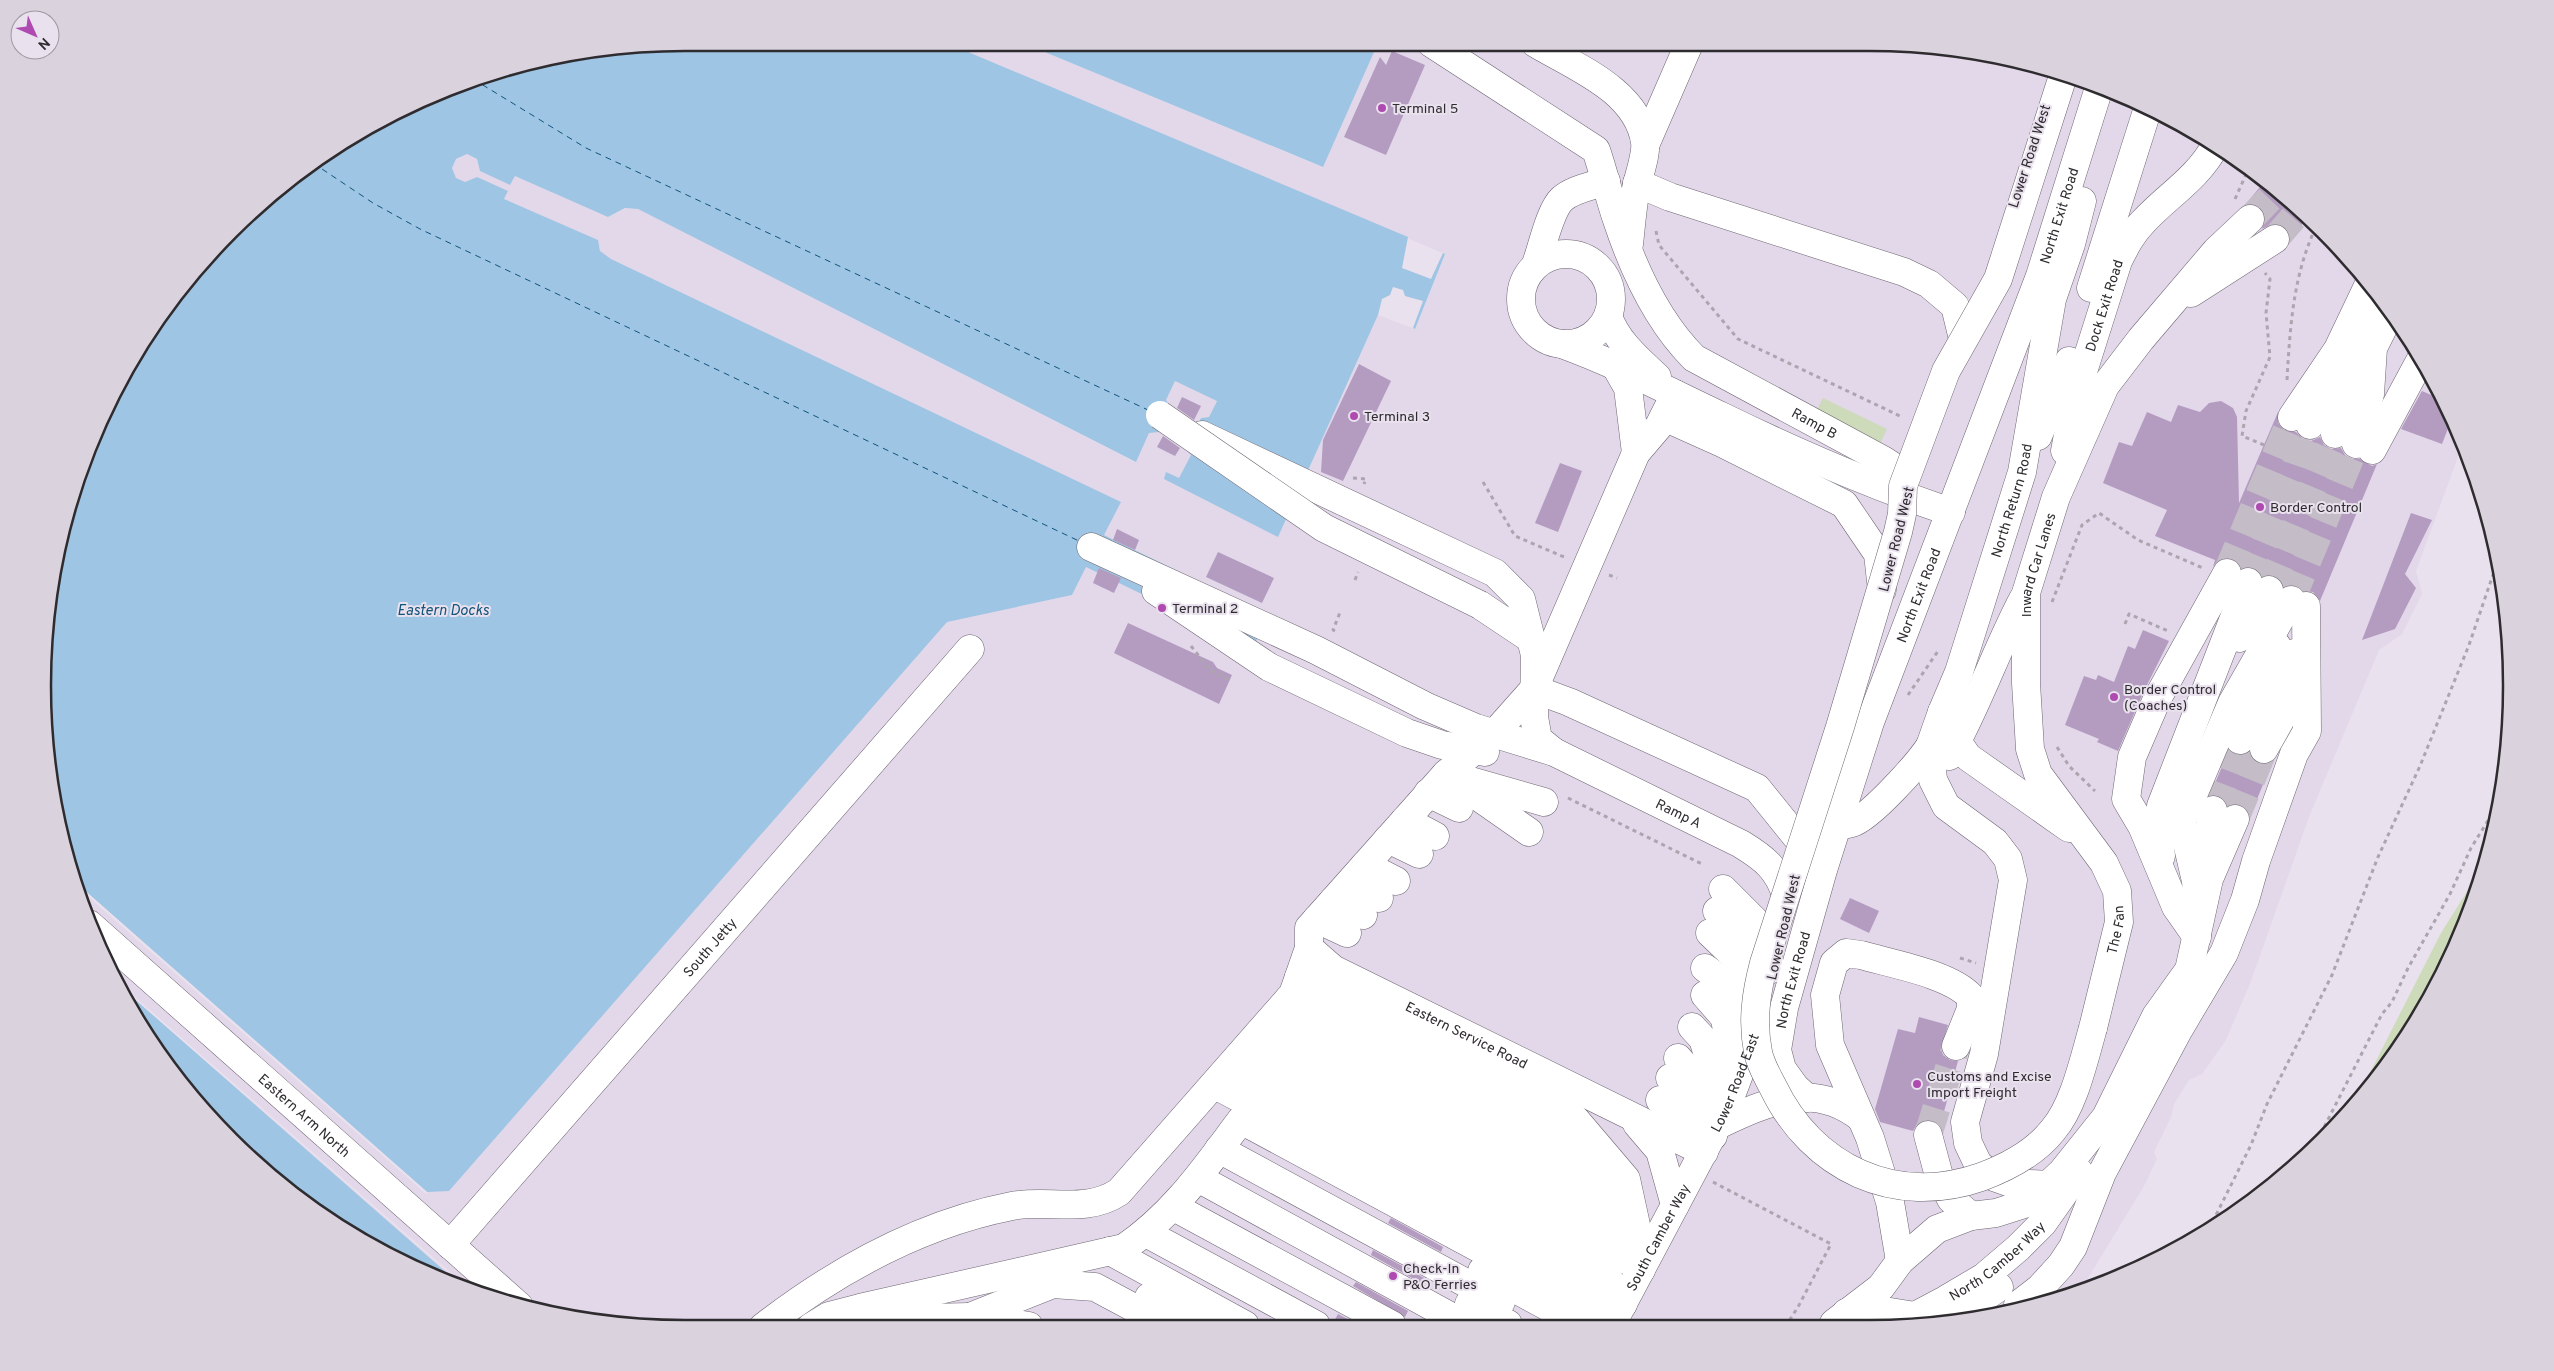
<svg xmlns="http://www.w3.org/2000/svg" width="2554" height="1371" viewBox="0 0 2554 1371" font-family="Overpass,sans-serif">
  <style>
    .built { fill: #e3d7ea }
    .green { fill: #cddbba }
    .water { fill: #9ec5e3 }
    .pier { fill: #e9e1ed }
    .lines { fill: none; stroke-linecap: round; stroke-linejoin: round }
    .ferry { stroke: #12537a; stroke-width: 1; stroke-dasharray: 6 5; stroke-linecap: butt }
    .building { fill: #b49cc1 }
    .minor-tunnel { stroke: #c4bdc7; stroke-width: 28; stroke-dasharray: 28 14; stroke-linecap: butt }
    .minor-casing { stroke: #6d6671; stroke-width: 29 }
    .path { stroke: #aca5af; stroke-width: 3; stroke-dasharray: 4 4; stroke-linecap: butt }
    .minor { stroke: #fff; stroke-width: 28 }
    .minor-bridge-casing { stroke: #6d6671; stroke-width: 29; stroke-linecap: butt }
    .minor-bridge { stroke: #fff; stroke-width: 28 }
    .poi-dot { fill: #ae4ab0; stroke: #e9e1ed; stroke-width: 2 }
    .labels { text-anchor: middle; stroke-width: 4; stroke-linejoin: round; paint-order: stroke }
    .poi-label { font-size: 14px; fill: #2f2c30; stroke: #e9e1ed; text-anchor: start }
    .street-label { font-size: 14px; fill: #2f2c30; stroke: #e9e1ed }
    .water-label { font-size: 15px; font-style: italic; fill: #12537a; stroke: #e9e1ed }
    .rim { fill: none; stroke: #2f2c30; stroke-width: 2.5 }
  </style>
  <rect width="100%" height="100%" fill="#e9e1ed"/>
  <polygon class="built" points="948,43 1023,43 1322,167 1373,43 1910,44 2035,64 2190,129 2292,202 2378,294 2445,401 2462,446 2416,571 2422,594 2402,634 2379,650 2309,817 2251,981 2226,1040 2202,1074 2189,1080 2174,1104 2171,1117 2154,1152 2157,1159 2144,1186 2082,1288 1952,1323 644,1327 519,1307 456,1281 121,987 92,932 74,881 427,1191 449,1191 947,621 1072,595 1086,567 1268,614 1104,535 1120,502 611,259 600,251 598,240 504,199 507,192 477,177 465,182 456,178 452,168 456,159 467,154 477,159 480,171 510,185 515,176 608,217 626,208 638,209 1135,462 1175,381 1217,400 1209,417 1200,418 1185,449 1191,455 1179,478 1278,537 1378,315 1415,329 1445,254"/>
  <g class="green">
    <polygon points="1823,398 1887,429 1871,463 1806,431"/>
    <polygon points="2483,866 2477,892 2425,1007 2350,1112 2441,933"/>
  </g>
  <g class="water">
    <polygon points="686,43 947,43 1408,237 1402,268 1431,279 1443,253 1445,254 1415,329 1413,328 1423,301 1405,296 1403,290 1393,287 1390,295 1382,299 1378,315 1278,537 1164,479 1166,472 1179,478 1191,455 1185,449 1201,418 1209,417 1217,401 1175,381 1166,400 1171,408 1159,432 1149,433 1136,462 638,209 625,208 608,217 515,176 510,185 480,171 477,159 467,154 456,159 452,168 456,178 465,182 477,177 508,191 504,199 598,240 600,251 611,259 1121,502 1104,535 1268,615 1253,648 1086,567 1072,595 947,622 449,1191 427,1192 74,881 64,852 44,728 44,643 64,519 92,439 151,329 202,261 294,176 364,129 479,77 560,55"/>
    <polygon points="1023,43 1378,43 1323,167"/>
    <polygon points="121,987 456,1281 364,1242 294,1195 202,1110 151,1042"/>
  </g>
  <g class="pier">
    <polygon points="74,881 427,1192 429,1194 425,1193 76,886"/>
    <polygon points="120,984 458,1279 459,1282 121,987"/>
  </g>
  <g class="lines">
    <g class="ferry">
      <polyline points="473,79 586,148 1148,410"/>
      <polyline points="313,163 373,203 420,229 1079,541"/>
    </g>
  </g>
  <g class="building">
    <polygon points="1392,51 1425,65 1386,155 1344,137 1380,57 1386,65"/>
    <polygon points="2264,182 2292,202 2307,218 2291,238 2288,230 2282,225 2274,223 2262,229 2265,216 2262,209 2255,204 2246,204"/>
    <polygon points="1359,364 1391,381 1343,481 1321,472 1323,440"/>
    <polygon points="2422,391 2445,401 2452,418 2442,444 2401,429"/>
    <polygon points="1182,397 1201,406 1194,420 1177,408"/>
    <polygon points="2221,401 2233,408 2237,417 2239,503 2278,412 2278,423 2284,430 2296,432 2303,439 2311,441 2320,437 2324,445 2331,449 2341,448 2345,455 2351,459 2360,459 2372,466 2377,464 2320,601 2313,592 2303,591 2291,584 2284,586 2277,577 2270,574 2262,576 2253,567 2241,568 2234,559 2226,557 2219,559 2213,567 2215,560 2155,536 2167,510 2103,483 2119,442 2132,446 2147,412 2171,422 2178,405 2200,412 2209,403"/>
    <polygon points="1163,436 1180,448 1175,456 1157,447"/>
    <polygon points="1560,463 1582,471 1558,532 1535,523"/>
    <polygon points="2411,513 2432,520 2405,574 2416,588 2395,629 2362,640"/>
    <polygon points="1117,529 1139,540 1135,550 1113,540"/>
    <polygon points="1218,552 1274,578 1262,603 1206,577"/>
    <polygon points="1099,568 1121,578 1114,593 1093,583"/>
    <polygon points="1128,623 1213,662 1217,668 1232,675 1219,704 1114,653"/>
    <polygon points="2143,630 2169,641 2143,693 2118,751 2097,742 2099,739 2065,725 2084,676 2096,680 2098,675 2114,682 2128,646 2135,649"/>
    <polygon points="2229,750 2240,756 2249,752 2257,763 2265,765 2272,763 2250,816 2242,805 2228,806 2223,798 2210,795"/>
    <polygon points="1850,898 1879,911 1869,933 1840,919"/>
    <polygon points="1919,1017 1948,1025 1941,1049 1943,1055 1950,1060 1958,1061 1940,1126 1932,1120 1924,1120 1917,1124 1913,1131 1880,1122 1875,1109 1898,1029 1915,1033"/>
    <polygon points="1391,1218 1443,1247 1441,1252 1388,1223"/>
    <polygon points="1373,1250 1426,1279 1423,1284 1371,1255"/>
    <polygon points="1356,1282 1408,1311 1405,1317 1353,1286"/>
    <polygon points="1338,1314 1359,1325 1332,1325"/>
  </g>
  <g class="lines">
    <g class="minor-tunnel">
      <polyline points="2250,219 2277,191"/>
      <polyline points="2275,239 2300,210"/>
      <polyline points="2227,573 2292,417"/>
      <polyline points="2248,582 2294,471 2310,425"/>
      <polyline points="2269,590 2335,434"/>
      <polyline points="2291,600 2356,444"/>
      <polyline points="2213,810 2240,740"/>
      <polyline points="2235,819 2264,749"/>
      <polyline points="1928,1135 1956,1046"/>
    </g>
    <defs>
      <g id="minor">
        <path id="s1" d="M 1431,43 L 1596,150 C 1604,173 1609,197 1617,220 C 1633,268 1658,322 1694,358 L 1883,460 L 1897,469 L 1903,486"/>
        <path d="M 1535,43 C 1575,67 1637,90 1645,142 C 1647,155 1637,180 1635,194 C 1632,211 1631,227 1629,244"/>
        <polyline points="1646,143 1689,44"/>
        <polyline points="1637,183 1670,197 1904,272 1929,284 1955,306 1963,339"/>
        <circle cx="1566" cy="299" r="45"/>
        <path d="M 1536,264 C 1542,248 1550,210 1562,199 C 1573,189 1593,186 1606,181"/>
        <polyline points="2091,288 2147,111"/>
        <polyline points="2191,293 2275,239"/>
        <path d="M 1608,316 C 1617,342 1638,359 1657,377"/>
        <path d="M 1562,344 C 1617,364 1668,391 1721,416 C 1795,452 1873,486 1951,512"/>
        <polyline points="1615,365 1628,388 1636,453"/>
        <polyline points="1664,417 1722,443 1844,504 1878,554 1882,590"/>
        <polyline points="2292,417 2338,349 2369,284"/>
        <polyline points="2310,425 2329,386"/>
        <polyline points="2335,434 2354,356 2383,300"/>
        <polyline points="1202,435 1495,573 1521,599 1531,639"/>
        <polyline points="2038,436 2069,361"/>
        <polyline points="2356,444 2370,394 2373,348 2383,328"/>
        <polyline points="2372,450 2420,361"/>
        <path id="s2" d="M 2065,451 L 2075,397 L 2118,261 C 2125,247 2132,233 2143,222 C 2167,196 2198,178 2215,146"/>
        <path id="s3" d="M 1091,547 L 1316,650 L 1425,706 L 1476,728 L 1554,752 L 1741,844 C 1764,858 1778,869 1786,895"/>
        <polyline points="1156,591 1269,667 1407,733 1442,745 1485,752"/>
        <polyline points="1480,605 1531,639 1535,655 1534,717 1538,739 1554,752"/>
        <polyline points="2239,638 2269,590"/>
        <polyline points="1534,689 1569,702 1757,788 1803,845"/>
        <polyline points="1942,712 1930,746 1933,780 1946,806 1995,842 2008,859 2013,880 1984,1054 1965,1122 1968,1143 1978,1164 1994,1177 2011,1183 2049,1185"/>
        <polyline points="2240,740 2258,707 2277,646"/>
        <polyline points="2264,749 2282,717 2295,653"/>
        <path d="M 1949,756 C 1978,705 1996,650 2023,599"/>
        <polyline points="1446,774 1544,802"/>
        <polyline points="1463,786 1529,832"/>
        <polyline points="1428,793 1459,808"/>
        <polyline points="1405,820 1435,836"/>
        <path d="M 1825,826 C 1833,825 1844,826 1852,823 C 1871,817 1919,763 1930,746"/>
        <path id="s4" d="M 2069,828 L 1968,757 L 1947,727 L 1942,712 L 1959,672 L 2022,472 L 2052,299 L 2071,244 L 2082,201"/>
        <polyline points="1388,839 1419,854"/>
        <polyline points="2161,856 2159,837 2161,806 2248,582"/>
        <polyline points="1365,865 1396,881"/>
        <polyline points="2209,865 2208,839 2213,810"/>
        <polyline points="1350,883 1379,898"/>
        <polyline points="1723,889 1754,920 1769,960 1769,970"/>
        <polyline points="1333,901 1363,915"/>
        <polyline points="2198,905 2196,881 2182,821 2232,703 2291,600"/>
        <polyline points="1717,911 1737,929 1755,968"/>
        <polyline points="1317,919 1347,933"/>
        <path id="s5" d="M 89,924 L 519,1306"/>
        <polyline points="1710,933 1734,956 1750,982 1751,1014"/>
        <polyline points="2197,937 2176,907 2142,826 2126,799 2132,757 2157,699 2227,573"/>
        <path id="s6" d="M 1309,948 L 1333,969 L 1704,1152"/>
        <path d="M 1705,968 C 1728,983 1736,1003 1746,1027"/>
        <polyline points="1299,977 1336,1000 1468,1063 1575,1119 1626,1179 1636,1225 1641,1270"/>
        <polyline points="1705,995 1725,1018 1728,1038 1726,1090"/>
        <polyline points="1289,999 1458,1083 1602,1159"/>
        <polyline points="1274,1016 1603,1186 1623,1205 1632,1220"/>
        <polyline points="1692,1027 1703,1039 1719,1091"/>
        <path id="s7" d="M 2093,1028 L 2119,922 L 2117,891 L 2104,863 L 2038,774 L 2030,749 L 2026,683 L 2026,593 L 2056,497 L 2105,386 L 2141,339 L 2216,251 L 2250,219"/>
        <polyline points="1259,1033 1437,1122 1593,1204 1626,1240 1634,1262"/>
        <polyline points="1245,1050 1582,1225 1615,1248 1626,1260"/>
        <polyline points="1678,1058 1701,1085 1713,1136"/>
        <path d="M 1230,1067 L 1302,1103 L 1571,1246 C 1596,1264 1610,1275 1623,1304"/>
        <polyline points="1670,1078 1677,1084 1697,1111"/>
        <polyline points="1215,1085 1597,1285 1609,1295"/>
        <path id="s8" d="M 1807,1098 L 1795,1087 L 1782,1069 L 1777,1050 L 1784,1008 L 1823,870 L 1870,722 L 2040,276 L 2098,91"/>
        <polyline points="1660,1100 1701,1128"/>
        <polyline points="1637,1124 1660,1151 1675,1205"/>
        <path d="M 1718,1125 C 1767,1102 1813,1080 1861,1118"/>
        <polyline points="1928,1135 1939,1176 1951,1199 1971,1216"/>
        <polyline points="1219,1149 1501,1302"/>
        <polyline points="1198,1178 1466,1325"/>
        <polyline points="1174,1207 1392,1325"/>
        <polyline points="1146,1233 1316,1325"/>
        <path id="s9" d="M 450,1245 L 970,649"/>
        <polyline points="1110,1251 1245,1325"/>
        <path d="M 1900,1261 L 1890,1202 L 1870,1138 L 1830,1045 L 1825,995 L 1834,963 L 1846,953 L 1861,955 C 1892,964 1950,974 1971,997 L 1971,1009 L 1956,1046"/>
        <polyline points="1482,1271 1580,1324"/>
        <polyline points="1149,1297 1203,1325"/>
        <polyline points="1469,1304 1508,1324"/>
        <polyline points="2018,1305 2040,1288 2061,1265 2073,1247 2102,1173 2179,1029 2224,953 2245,900 2256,861 2294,754 2307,731 2306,606"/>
        <path id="s10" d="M 1846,1313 L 1878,1310 L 1915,1316 L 1945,1300 L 1984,1277 L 2018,1248 L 2043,1223 L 2079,1172"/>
        <polyline points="970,1317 1053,1284 1095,1287 1166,1325"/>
        <polyline points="1834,1323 1881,1287 1900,1261 1937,1229 1971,1216 1996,1213 2030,1202 2062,1172 2106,1117 2156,1016 2189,970 2209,879 2235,819"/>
        <polyline points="1948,1323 1999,1287"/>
        <path id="s11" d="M 1612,1324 L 1725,1111 L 1758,1025"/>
        <polyline points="885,1326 926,1318 970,1317 1029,1326"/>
        <path d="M 763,1327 C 837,1270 920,1224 1012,1206 C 1048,1199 1086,1214 1119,1192 L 1293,994 L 1309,948 L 1309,928 L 1446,774 L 1494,734 L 1534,689 L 1636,453 L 1659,426 L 1675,394"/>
        <path d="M 811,1327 L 829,1316 L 860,1308 L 1124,1248 C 1174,1214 1205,1168 1241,1120 L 1614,1321"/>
      </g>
    </defs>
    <use href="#minor" class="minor-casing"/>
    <g class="path">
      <polyline points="2235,199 2248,170"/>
      <polyline points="1656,231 1659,245 1738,339 1900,416"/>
      <path d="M 2287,380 C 2290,328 2293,275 2316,227"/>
      <polyline points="2264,445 2242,436 2246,411 2270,357 2266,313 2270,279 2265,273"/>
      <polyline points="1353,478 1366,479 1364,484"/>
      <polyline points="1483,482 1515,536 1564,557"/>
      <polyline points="1609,575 1617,578"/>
      <polyline points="1355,580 1358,572"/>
      <polyline points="2052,602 2082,525 2099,513 2138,540 2203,568"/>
      <polyline points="2125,624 2129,614 2168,631"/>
      <polyline points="1335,631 1333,630 1341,610"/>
      <polyline points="1191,646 1210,670 1230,680"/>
      <polyline points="1908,695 1938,651"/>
      <polyline points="2057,747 2069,766 2095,791"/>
      <polyline points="1568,798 1704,865"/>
      <polyline points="1960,958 1976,963"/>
      <polyline points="2317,1141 2382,1014 2392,1002 2408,968 2450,894 2471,848 2497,806"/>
      <polyline points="1713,1182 1831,1244 1798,1307 1787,1324"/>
      <polyline points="2209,1229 2251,1145 2267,1104 2332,975 2378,857 2420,766 2469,645 2497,563"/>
    </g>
    <use href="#minor" class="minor"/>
    <defs>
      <g id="minor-bridge">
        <path d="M 2063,76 L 1998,279 L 1946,371 L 1903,486 L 1902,514 L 1898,532 L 1840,727 L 1764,963 C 1756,993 1752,1021 1758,1052 C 1760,1064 1768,1077 1773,1087 C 1812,1168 1895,1207 1981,1177 C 2008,1167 2035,1153 2053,1130 C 2074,1106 2084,1059 2093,1028"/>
        <polyline points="1160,415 1324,528 1480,605"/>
      </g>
    </defs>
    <use href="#minor-bridge" class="minor-bridge-casing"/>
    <use href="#minor-bridge" class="minor-bridge"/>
  </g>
  <g class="poi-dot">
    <circle cx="1382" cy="108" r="5"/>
    <circle cx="1354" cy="416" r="5"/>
    <circle cx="2260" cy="507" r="5"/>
    <circle cx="1162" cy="608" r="5"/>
    <circle cx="2114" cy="697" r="5"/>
    <circle cx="1917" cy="1084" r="5"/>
    <circle cx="1393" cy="1276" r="5"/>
  </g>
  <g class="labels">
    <g class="poi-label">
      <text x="1392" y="113">Terminal 5</text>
      <text x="1364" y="421">Terminal 3</text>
      <text x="2270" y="512">Border Control</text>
      <text x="1172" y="613">Terminal 2</text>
      <text x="2124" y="694">Border Control<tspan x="2124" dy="16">(Coaches)</tspan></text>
      <text x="1927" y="1081">Customs and Excise<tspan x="1927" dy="16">Import Freight</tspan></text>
      <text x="1403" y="1273">Check-In<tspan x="1403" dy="16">P&amp;O Ferries</tspan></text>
    </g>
    <g class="street-label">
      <text transform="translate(2029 156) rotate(-72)" y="5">Lower Road West</text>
      <text dy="5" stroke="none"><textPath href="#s8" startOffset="940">North Exit Road</textPath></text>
      <text dy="5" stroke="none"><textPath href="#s2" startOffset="151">Dock Exit Road</textPath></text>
      <text dy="5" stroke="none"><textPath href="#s1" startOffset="566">Ramp B</textPath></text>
      <text dy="5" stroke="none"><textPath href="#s4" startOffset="399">North Return Road</textPath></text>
      <text transform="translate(1896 539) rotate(-76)" y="5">Lower Road West</text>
      <text dy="5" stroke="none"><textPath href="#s7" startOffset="494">Inward Car Lanes</textPath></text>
      <text dy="5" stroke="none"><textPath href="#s8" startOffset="535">North Exit Road</textPath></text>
      <text dy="5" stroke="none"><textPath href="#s3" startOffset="646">Ramp A</textPath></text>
      <text transform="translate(1783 927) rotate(-77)" y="5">Lower Road West</text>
      <text dy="5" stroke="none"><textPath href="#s7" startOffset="101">The Fan</textPath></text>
      <text dy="5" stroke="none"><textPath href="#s9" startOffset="395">South Jetty</textPath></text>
      <text dy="5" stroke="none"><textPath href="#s8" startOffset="130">North Exit Road</textPath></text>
      <text dy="5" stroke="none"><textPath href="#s6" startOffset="181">Eastern Service Road</textPath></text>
      <text dy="5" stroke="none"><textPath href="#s11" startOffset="271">Lower Road East</textPath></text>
      <text dy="5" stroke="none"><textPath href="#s5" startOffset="288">Eastern Arm North</textPath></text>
      <text dy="5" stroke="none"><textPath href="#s11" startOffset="98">South Camber Way</textPath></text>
      <text dy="5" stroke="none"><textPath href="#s10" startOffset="169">North Camber Way</textPath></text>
    </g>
    <g class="water-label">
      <text x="443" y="615">Eastern Docks</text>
    </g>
  </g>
  <path d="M0 0H2554V1371H0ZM685 51H1869A634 634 0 0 1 2503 685V686A634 634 0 0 1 1869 1320H685A634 634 0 0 1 51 686V685A634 634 0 0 1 685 51Z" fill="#dad3de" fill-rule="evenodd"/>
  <path class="rim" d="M685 51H1869A634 634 0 0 1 2503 685V686A634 634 0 0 1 1869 1320H685A634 634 0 0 1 51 686V685A634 634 0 0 1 685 51Z"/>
  <g transform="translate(35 35) rotate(135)"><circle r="24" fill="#e9e1ed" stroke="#9f99a1"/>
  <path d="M0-4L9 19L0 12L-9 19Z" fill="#ae4ab0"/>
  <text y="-8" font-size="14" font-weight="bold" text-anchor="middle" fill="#2f2c30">N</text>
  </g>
</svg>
